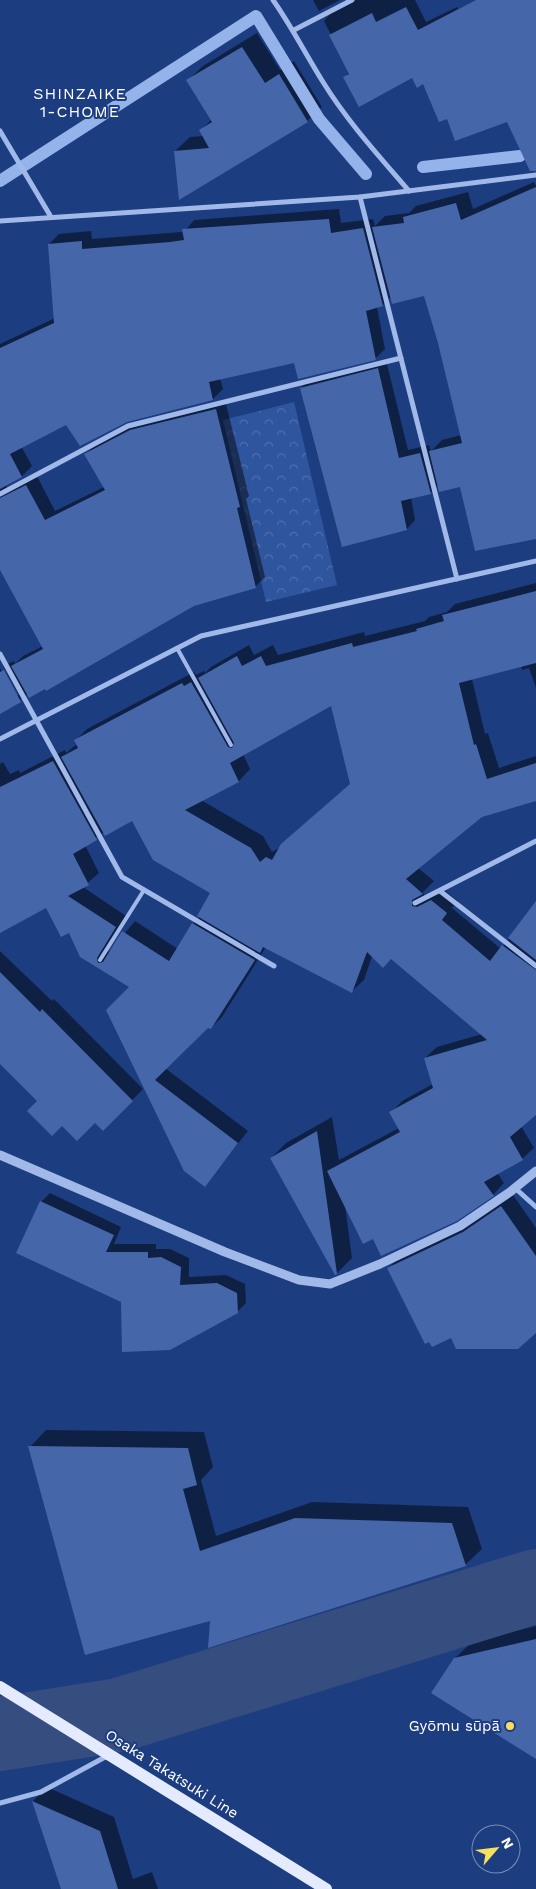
<svg xmlns="http://www.w3.org/2000/svg" width="536" height="1889" viewBox="0 0 536 1889" font-family="'Work Sans',sans-serif">
  <style>
    .forest { fill: url(#forest-crowns) }
    .shadow { fill: #0007; fill-rule: evenodd }
    .lines { fill: none; stroke-linecap: round; stroke-linejoin: round }
    .stream { stroke: #94b3eb; stroke-width: 12 }
    .river { stroke: #354d7f; stroke-width: 74 }
    .building { fill: #4567aa; fill-rule: evenodd }
    .service { stroke: #a1b9e9; stroke-width: 4 }
    .minor { stroke: #a1b9e9; stroke-width: 5 }
    .tertiary { stroke: #a1b9e9; stroke-width: 9 }
    .primary { stroke: #e4ebfe; stroke-width: 12 }
    .poi-dot { fill: #f9df5f; stroke: #1d3d81; stroke-width: 2 }
    .labels { text-anchor: middle; stroke-width: 4; stroke-linejoin: round; paint-order: stroke }
    .poi-label { font-size: 15px; fill: #fff; stroke: #1d3d81; text-anchor: end }
    .street-label { font-size: 15px; fill: #fff; stroke: #1d3d81 }
    .neighbourhood-label { font-size: 16px; letter-spacing: 1px; fill: #fff; stroke: #1d3d81 }
  </style>
  <defs>
    <pattern id="forest-crowns" width="20" height="18" patternUnits="userSpaceOnUse" patternTransform="scale(1.25)"><rect width="20" height="18" fill="#30559f"/><path d="M2 6a3 3 0 1 1 6 0M12 15a3 3 0 1 1 6 0" fill="none" stroke="#4f6ead"/></pattern>
  </defs>
  <rect width="100%" height="100%" fill="#1d3d81"/>
  <polygon class="forest" points="294,402 337,585 266,602 223,420"/>
  <g class="shadow">
    <polygon points="313,0 340,0 319,11"/>
    <polygon points="355,0 415,0 426,22 457,7 458,9 477,0 536,0 536,160 508,120 448,117 424,83 413,76 344,77 350,72 324,21 332,12"/>
    <polygon points="257,33 280,70 294,61 322,107 307,121 180,198 175,151 190,137 203,136 200,131 212,119 188,80 203,66"/>
    <polygon points="534,182 536,186 536,537 461,485 439,484 430,493 411,497 415,520 407,529 321,455 318,456 301,388 310,379 386,360 408,450 429,445 431,451 442,440 461,435 439,343 425,294 391,297 383,305 377,307 385,349 375,359 295,361 220,378 223,389 213,399 126,421 67,423 21,446 32,466 22,476 6,486 7,488 37,476 55,511 104,487 86,454 96,444 141,421 225,400 249,496 246,499 265,577 255,587 194,605 45,687 28,694 10,707 0,706 0,668 16,695 19,695 3,666 14,661 15,664 23,656 43,646 0,565 0,344 55,318 49,244 59,234 91,231 92,239 181,232 184,232 194,220 339,209 341,223 373,219 375,226 385,216 409,213 416,206 468,192 473,209"/>
    <path d="M 536,583 L 536,688 L 529,668 L 522,670 L 521,666 L 472,679 L 485,734 L 488,733 L 499,768 L 536,756 L 536,799 L 482,816 L 418,868 L 434,881 L 423,892 L 424,895 L 429,896 L 443,889 L 458,901 L 452,908 L 501,949 L 536,903 L 536,1113 L 521,1126 L 534,1148 L 522,1159 L 498,1174 L 504,1183 L 493,1195 L 373,1237 L 345,1205 L 352,1258 L 337,1273 L 271,1158 L 286,1143 L 332,1117 L 339,1160 L 399,1128 L 391,1113 L 402,1101 L 433,1084 L 425,1058 L 437,1047 L 482,1034 L 391,958 L 372,956 L 364,980 L 352,991 L 266,947 L 222,1017 L 211,1028 L 208,1026 L 165,1068 L 248,1131 L 205,1185 L 108,1011 L 131,987 L 81,956 L 69,932 L 47,906 L 0,931 L 0,764 L 3,762 L 10,774 L 19,770 L 20,773 L 65,750 L 66,753 L 77,744 L 75,741 L 87,729 L 194,672 L 196,675 L 204,671 L 205,673 L 211,667 L 249,645 L 254,655 L 273,645 L 278,655 L 364,632 L 365,636 L 425,621 L 429,617 L 447,612 L 455,604 ZM 332,704 L 352,783 L 281,847 L 272,852 L 263,836 L 201,800 L 239,781 L 250,769 L 243,754 ZM 133,819 L 212,893 L 201,916 L 193,924 L 178,949 L 135,921 L 109,952 L 107,946 L 126,916 L 83,887 L 99,873 L 85,845 L 104,832 Z"/>
    <polygon points="0,951 52,1001 54,999 143,1089 103,1130 95,1121 39,1101 0,1063"/>
    <polygon points="50,1193 121,1227 114,1244 156,1244 156,1249 170,1249 189,1258 189,1277 226,1275 245,1284 246,1303 237,1312 122,1301 41,1202"/>
    <polygon points="513,1195 536,1228 536,1331 452,1336 389,1268 400,1256"/>
    <polygon points="46,1430 204,1432 213,1467 201,1480 216,1536 312,1502 468,1507 482,1549 465,1565 212,1619 30,1447"/>
    <polygon points="536,1626 536,1757 455,1658 473,1641"/>
    <polygon points="47,1787 114,1817 133,1879 152,1872 158,1889 62,1889 33,1801"/>
  </g>
  <g class="lines">
    <g class="stream">
      <polyline points="423,167 520,156"/>
      <polyline points="0,181 256,16 319,119 366,174"/>
    </g>
    <polyline class="river" points="0,1734 119,1715 536,1586"/>
  </g>
  <g class="building">
    <polygon points="476,0 536,0 536,171 530,171 507,122 455,141 447,119 439,122 423,84 417,88 412,78 359,107 343,77 349,74 329,35 372,13 376,22 406,7 418,30"/>
    <polygon points="242,47 265,83 279,74 308,122 179,200 174,151 209,148 199,130 212,122 186,80"/>
    <polygon points="536,187 536,539 475,551 460,487 439,492 429,451 462,443 438,343 424,296 392,304 372,227 404,223 403,217 456,203 461,220"/>
    <polygon points="329,219 331,233 363,228 383,306 366,311 376,360 298,379 294,363 209,382 213,400 127,422 80,446 66,425 10,454 22,477 0,489 0,348 54,323 48,244 82,241 82,249 170,242 184,240 182,229"/>
    <polygon points="378,368 399,458 420,453 431,494 401,501 407,530 342,547 300,388"/>
    <polygon points="216,409 240,507 237,508 256,588 194,606 46,691 45,689 29,698 11,666 43,649 0,570 0,498 26,485 45,520 105,490 84,454 130,430"/>
    <path d="M 536,591 L 536,663 L 459,683 L 474,745 L 476,744 L 487,779 L 536,763 L 536,801 L 482,817 L 406,879 L 423,894 L 412,900 L 412,906 L 417,907 L 431,900 L 447,913 L 442,920 L 490,961 L 502,945 L 536,970 L 536,1115 L 510,1137 L 523,1160 L 484,1182 L 494,1196 L 457,1221 L 381,1256 L 373,1239 L 363,1244 L 327,1171 L 400,1132 L 389,1112 L 433,1088 L 424,1058 L 487,1040 L 391,959 L 383,968 L 367,952 L 352,993 L 263,947 L 260,953 L 197,916 L 210,893 L 153,860 L 132,821 L 105,836 L 61,757 L 78,748 L 74,740 L 182,683 L 184,686 L 191,682 L 228,747 L 232,748 L 234,743 L 198,678 L 237,656 L 242,666 L 261,656 L 266,666 L 352,643 L 353,647 L 417,631 L 416,629 L 444,621 L 442,615 ZM 331,706 L 350,784 L 281,844 L 272,860 L 266,857 L 260,862 L 251,848 L 185,810 L 239,782 L 230,763 Z"/>
    <polygon points="4,670 21,702 0,714 0,672"/>
    <polygon points="53,761 97,840 73,854 89,885 68,896 116,927 97,958 98,963 103,962 122,931 169,961 192,923 255,960 211,1029 208,1028 155,1080 238,1143 205,1187 184,1171 106,1010 129,987 80,957 69,933 61,937 46,908 0,933 0,787"/>
    <polygon points="536,901 536,960 508,938"/>
    <polygon points="0,972 40,1012 42,1009 133,1101 103,1131 95,1123 77,1141 62,1126 52,1136 27,1111 37,1101 0,1064"/>
    <polygon points="317,1131 337,1274 335,1275 270,1158"/>
    <polygon points="40,1201 114,1235 106,1252 148,1252 148,1258 161,1257 181,1267 180,1285 217,1283 237,1293 238,1313 170,1350 122,1352 121,1302 16,1253"/>
    <polygon points="501,1206 536,1256 536,1333 518,1349 456,1349 451,1338 432,1347 429,1342 425,1344 387,1268 463,1232"/>
    <polygon points="28,1446 188,1448 197,1485 183,1489 200,1551 295,1518 452,1523 466,1566 208,1648 210,1621 85,1655"/>
    <polygon points="536,1639 536,1759 431,1693 454,1658"/>
    <polygon points="32,1801 100,1831 118,1889 61,1889"/>
  </g>
  <g class="lines">
    <g class="service">
      <polyline points="177,648 231,745"/>
      <polyline points="100,960 144,890"/>
    </g>
    <g class="minor">
      <path d="M 273,0 C 292,27 306,55 323,82 C 347,121 379,156 409,191"/>
      <polyline points="294,30 352,0"/>
      <polyline points="0,131 51,217"/>
      <polyline points="360,197 457,579"/>
      <polyline points="0,221 360,197 536,175"/>
      <polyline points="0,494 128,426 401,358"/>
      <polyline points="0,654 122,877 274,966"/>
      <polyline points="0,739 201,636 536,561"/>
      <polyline points="440,891 536,966"/>
      <polyline points="415,903 536,841"/>
      <polyline points="515,1188 536,1207"/>
      <polyline points="0,1803 41,1792 107,1756"/>
    </g>
    <polyline class="tertiary" points="0,1155 225,1252 299,1280 330,1284 380,1264 460,1226 510,1192 536,1171"/>
    <polyline class="primary" points="0,1687 326,1889"/>
  </g>
  <circle class="poi-dot" cx="510" cy="1726" r="5"/>
  <g class="labels">
    <g class="poi-label">
      <text x="500" y="1731">Gyōmu sūpā</text>
    </g>
    <g class="street-label">
      <text transform="translate(172 1774) rotate(32)" y="5">Osaka Takatsuki Line</text>
    </g>
    <g class="neighbourhood-label">
      <text x="80" y="99">SHINZAIKE<tspan x="80" dy="18">1-CHOME</tspan></text>
    </g>
  </g>
  <g transform="translate(496 1849) rotate(62)"><circle r="24" fill="#1d3d81" stroke="#778bb3"/>
  <path d="M0-4L9 19L0 12L-9 19Z" fill="#f9df5f"/>
  <text y="-8" font-size="14" font-weight="bold" text-anchor="middle" fill="#ffffff">N</text>
  </g>
</svg>
